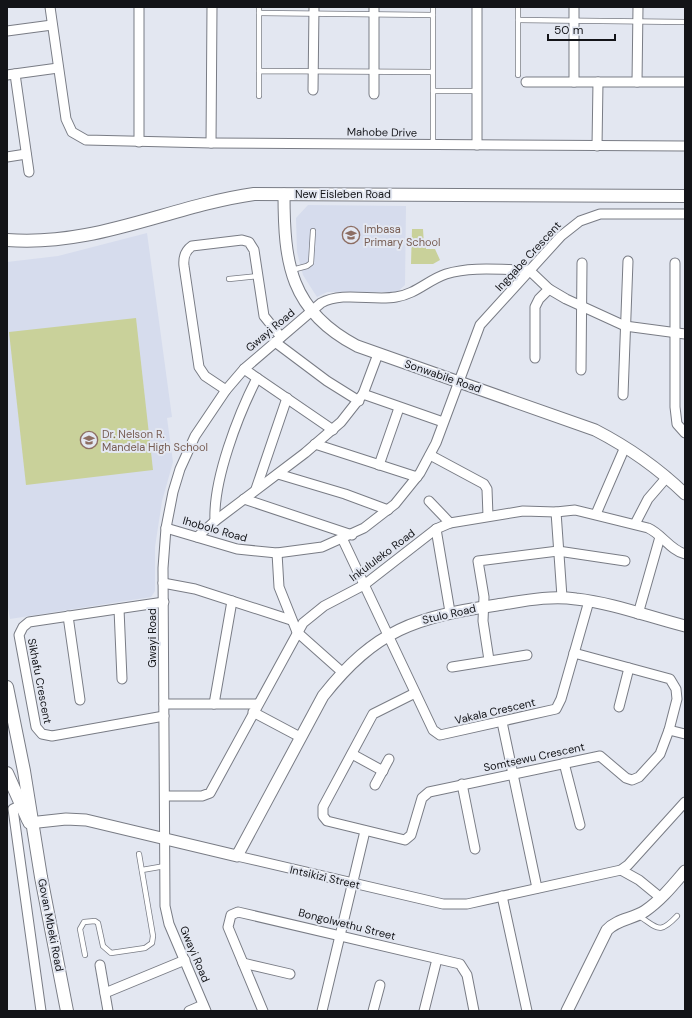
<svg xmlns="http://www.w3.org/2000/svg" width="692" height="1018" viewBox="0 0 692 1018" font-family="'DM Sans',sans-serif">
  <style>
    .built { fill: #d6dced }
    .green { fill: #c9d19a }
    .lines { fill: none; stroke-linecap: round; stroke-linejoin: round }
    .service-casing { stroke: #797c85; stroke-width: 6 }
    .minor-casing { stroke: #797c85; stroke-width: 11 }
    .tertiary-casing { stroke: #797c85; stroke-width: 13 }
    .secondary-casing { stroke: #797c85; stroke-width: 14 }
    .service { stroke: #fff; stroke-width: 4.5 }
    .minor { stroke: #fff; stroke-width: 9 }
    .tertiary { stroke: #fff; stroke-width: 11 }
    .secondary { stroke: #fff; stroke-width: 12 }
    .labels { text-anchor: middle; stroke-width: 4; stroke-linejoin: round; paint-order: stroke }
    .street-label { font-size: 11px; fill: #131418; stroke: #e3e7f1 }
    .education-label { font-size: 11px; fill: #785e54; stroke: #e3e7f1; text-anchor: start }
  </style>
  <rect width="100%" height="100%" fill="#e3e7f1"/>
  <g class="built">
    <polygon points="308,205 406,206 405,285 397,292 327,292 317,297 303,275 297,252 296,218"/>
    <polygon points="147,233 172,417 167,418 173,462 162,501 155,547 155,591 151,597 10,619 7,602 7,262 58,256"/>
  </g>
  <g class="green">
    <polygon points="412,229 423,229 424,245 426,245 426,249 435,249 440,260 433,264 411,264"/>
    <polygon points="136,318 153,470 26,485 9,332"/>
  </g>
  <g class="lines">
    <defs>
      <g id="service">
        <polyline points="259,7 259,71"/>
        <polyline points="433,7 433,145"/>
        <polyline points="259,13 433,15"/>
        <polyline points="518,20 685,22"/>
        <polyline points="518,75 518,7"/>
        <polyline points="433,91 477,91"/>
        <polyline points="259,96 259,71 432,72"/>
        <polyline points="292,270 307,266 311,263 313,231"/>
        <polyline points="229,279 258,276"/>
        <polyline points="142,870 165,866"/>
        <path d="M 639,916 C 658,928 659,935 677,916"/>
        <polyline points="85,955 80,929 84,922 95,921 98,923 103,946 111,953 145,948 152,943 153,936 139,854"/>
      </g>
      <g id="minor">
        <polyline points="50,7 66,119 72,132 86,140 211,143 685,146"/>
        <polyline points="139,7 139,142"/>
        <polyline points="477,7 477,145"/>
        <polyline points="7,31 52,25"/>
        <polyline points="15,74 29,172"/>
        <polyline points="7,75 58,68"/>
        <polyline points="526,82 685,82"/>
        <polyline points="574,82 574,7"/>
        <polyline points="637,82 638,7"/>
        <polyline points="313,90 314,7"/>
        <polyline points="374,94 374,7"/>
        <polyline points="211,143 212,7"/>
        <polyline points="597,146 598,82"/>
        <polyline points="7,157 26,154"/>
        <polyline points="675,263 675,407 677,424 685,433"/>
        <polyline points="275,342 327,381 359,401"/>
        <polyline points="535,358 535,307 539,299 549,289"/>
        <polyline points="244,369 333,430"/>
        <polyline points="581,370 582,263"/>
        <path d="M 226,390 L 205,376 L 199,367 L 184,266 C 183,257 185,251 192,246 L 242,240 L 249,242 L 254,250 L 264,316 L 281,337"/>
        <polyline points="363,394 443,422"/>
        <polyline points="623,395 628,261"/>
        <polyline points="315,444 417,477"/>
        <polyline points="430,455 484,484 487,489 488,516"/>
        <polyline points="379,465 399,408"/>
        <polyline points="278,474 345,494 388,510"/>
        <polyline points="256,489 287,398"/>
        <polyline points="244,499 352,535"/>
        <polyline points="429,501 450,523"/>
        <polyline points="556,512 562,597"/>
        <polyline points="596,514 625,447"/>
        <path d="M 215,521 C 213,480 238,415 257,378"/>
        <polyline points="635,524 648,499 667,477"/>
        <polyline points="166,528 237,549 277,553 322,547 364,528 395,504 420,473 436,443 480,325 561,236 580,221 600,214 685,214"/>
        <polyline points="436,529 450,612"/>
        <polyline points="197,537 215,521 305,453 341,422 363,394 378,354"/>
        <polyline points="342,538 433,730 440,735 556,709 561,699 589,601"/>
        <polyline points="277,553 279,587 297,632 342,672"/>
        <polyline points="163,583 195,589 291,620"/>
        <polyline points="164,602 29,622 23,627 19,635 36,727 42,734 52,736 164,716"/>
        <polyline points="119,609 122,679"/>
        <polyline points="638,614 660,537"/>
        <polyline points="68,616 80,700"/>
        <polyline points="489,660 483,621 484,597 478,561 558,551 625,561"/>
        <polyline points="452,667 527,655"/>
        <polyline points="415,693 373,714 323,807 323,816 327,821 405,840 411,835 422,798 429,792 600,756 626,778 632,780 639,777 660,754 669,730 677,699 676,689 670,679 574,653"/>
        <polyline points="164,704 258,704"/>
        <polyline points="214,704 232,601"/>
        <polyline points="619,707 629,668"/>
        <polyline points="253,712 300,737"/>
        <polyline points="502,722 537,888"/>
        <polyline points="669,730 685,734"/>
        <polyline points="352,754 383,771"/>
        <polyline points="564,763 580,825"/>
        <polyline points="462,784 475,849"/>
        <polyline points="375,785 389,759"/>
        <path d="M 165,796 L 202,796 L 210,793 L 303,623 L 324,606 L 364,585 L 436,529 L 450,523 L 523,511 L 556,512 L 575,510 L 648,528 C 662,534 670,550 685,554"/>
        <polyline points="21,805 13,809 41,1011"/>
        <polyline points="237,856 443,904 467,904 621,870 628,865 685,802"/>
        <polyline points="621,870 639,880 661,898"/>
        <polyline points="502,896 527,1011"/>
        <polyline points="243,963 290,974"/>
        <polyline points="100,965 108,1011"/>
        <polyline points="105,993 185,960"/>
        <polyline points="189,1011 203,1005"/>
        <path d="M 206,1011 L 169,924 L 165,906 L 163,568 L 166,528 L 173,492 L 180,469 L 195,436 L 226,390 L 244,369 L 321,303 C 343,291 372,301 396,297 C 416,294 428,280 446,274 C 472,266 502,270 529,270 L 549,289 L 566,299 L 625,326 L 685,334"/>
        <polyline points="263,1011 228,927 231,915 238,912 460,964 467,975 474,1011"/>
        <polyline points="322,1011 365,831"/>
        <polyline points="373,1011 380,985"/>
        <polyline points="424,1011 437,959"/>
      </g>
      <g id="tertiary">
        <path d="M 284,194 C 284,263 290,311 357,346 L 595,430 C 628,447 658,468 685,494"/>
        <path d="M 29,823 L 66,819 L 86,820 L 237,856 L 323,696 C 376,629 416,617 497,605 C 523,601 550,595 576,599 C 613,603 649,617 685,626"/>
        <path d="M 567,1011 L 607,930 C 617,919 633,919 645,911 C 661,900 673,885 685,871"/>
      </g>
      <g id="secondary">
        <path d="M 7,240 C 95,247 170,206 254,194 L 685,196"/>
        <polyline points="7,687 24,771 41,877 67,1011"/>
        <polyline points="7,773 28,820"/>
      </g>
    </defs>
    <use href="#service" class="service-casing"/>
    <use href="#minor" class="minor-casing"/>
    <use href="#tertiary" class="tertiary-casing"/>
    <use href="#secondary" class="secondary-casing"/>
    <use href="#service" class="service"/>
    <use href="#minor" class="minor"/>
    <use href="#tertiary" class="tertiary"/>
    <use href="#secondary" class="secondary"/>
  </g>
  <defs>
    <symbol id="school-ring" viewBox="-11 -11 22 22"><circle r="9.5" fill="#e3e7f1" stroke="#8d6e63" stroke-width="1.5"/><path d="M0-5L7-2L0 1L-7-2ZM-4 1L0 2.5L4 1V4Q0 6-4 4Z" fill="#8d6e63"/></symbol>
  </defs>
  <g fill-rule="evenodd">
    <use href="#school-ring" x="341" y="225" width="20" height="20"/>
    <use href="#school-ring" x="79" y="430" width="20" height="20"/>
  </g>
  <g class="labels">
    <g class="street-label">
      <text transform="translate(382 132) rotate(1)" y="4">Mahobe Drive</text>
      <text x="343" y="198">New Eisleben Road</text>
      <text transform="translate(528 256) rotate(-47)" y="4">Ingqabe Crescent</text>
      <text transform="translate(270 330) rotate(-40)" y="4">Gwayi Road</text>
      <text transform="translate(443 376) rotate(19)" y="4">Sonwabile Road</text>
      <text transform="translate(215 529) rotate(16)" y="4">Ihobolo Road</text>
      <text transform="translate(382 555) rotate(-37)" y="4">Inkululeko Road</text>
      <text transform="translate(449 614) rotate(-13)" y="4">Stulo Road</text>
      <text transform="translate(152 638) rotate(-90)" y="4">Gwayi Road</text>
      <text transform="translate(40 681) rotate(79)" y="4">Sikhafu Crescent</text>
      <text transform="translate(495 711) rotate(-13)" y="4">Vakala Crescent</text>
      <text transform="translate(534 757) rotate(-12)" y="4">Somtsewu Crescent</text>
      <text transform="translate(325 877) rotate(13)" y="4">Intsikizi Street</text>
      <text transform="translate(347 924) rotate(14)" y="4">Bongolwethu Street</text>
      <text transform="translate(51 925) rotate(79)" y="4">Govan Mbeki Road</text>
      <text transform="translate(195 954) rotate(67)" y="4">Gwayi Road</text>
    </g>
    <g class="education-label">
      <text x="364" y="233">Imbasa<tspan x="364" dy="13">Primary School</tspan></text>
      <text x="102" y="438">Dr. Nelson R.<tspan x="102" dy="13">Mandela High School</tspan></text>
    </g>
  </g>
  <rect width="692" height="1018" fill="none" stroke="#131418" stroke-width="16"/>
  <path d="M548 34v6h67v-6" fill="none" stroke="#131418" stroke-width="2"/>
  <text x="554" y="34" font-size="12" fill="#131418" stroke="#e3e7f1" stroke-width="3" paint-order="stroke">50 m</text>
</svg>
